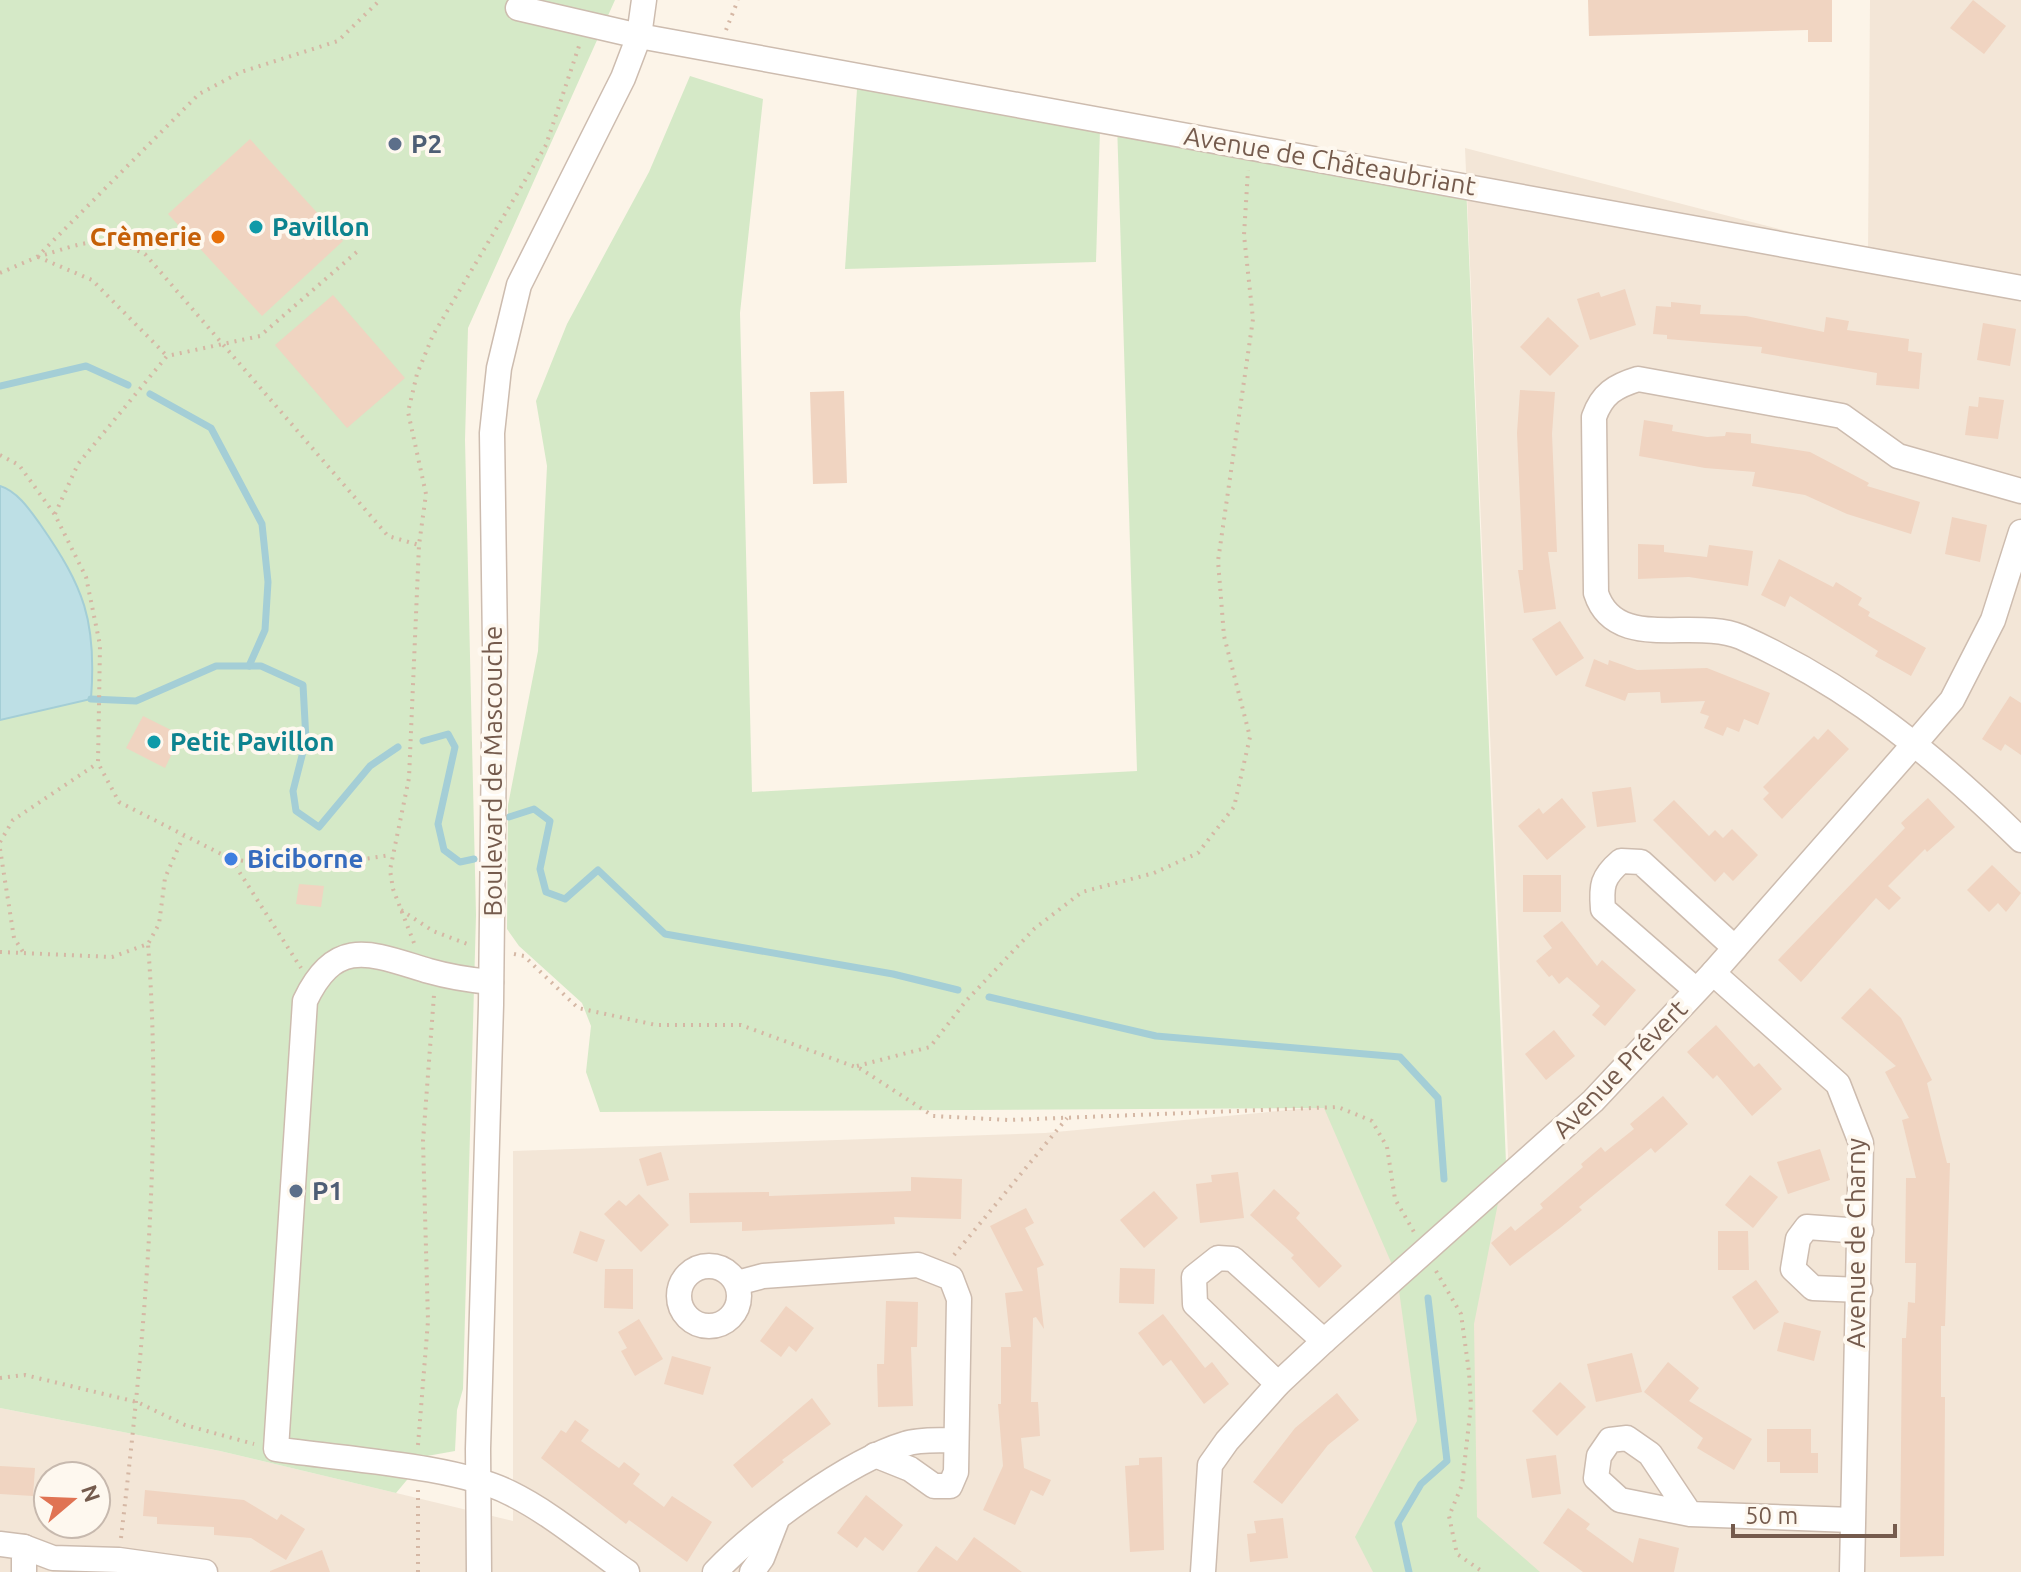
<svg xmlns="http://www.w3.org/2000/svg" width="2021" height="1572" viewBox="0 0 2021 1572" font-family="Ubuntu,sans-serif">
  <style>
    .residential { fill: #f3e6d7; fill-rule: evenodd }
    .green { fill: #d5e9c7 }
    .water { fill: #bddfe5; stroke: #a4ced6; stroke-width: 2 }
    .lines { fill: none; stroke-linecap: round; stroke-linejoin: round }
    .stream { stroke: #a4ced6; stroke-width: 7 }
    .building { fill: #f0d4c1 }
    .minor-casing { stroke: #cdbcaf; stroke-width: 27 }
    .path { stroke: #d5b7a4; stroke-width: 4; stroke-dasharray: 2 6; stroke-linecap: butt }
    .minor { stroke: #fff; stroke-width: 24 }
    .service-dot { fill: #5c6f8a; stroke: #fef8ef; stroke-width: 3 }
    .culture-dot { fill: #0f9aa8; stroke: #fef8ef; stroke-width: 3 }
    .food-dot { fill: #e8710a; stroke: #fef8ef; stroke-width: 3 }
    .shop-dot { fill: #3f7fe0; stroke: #fef8ef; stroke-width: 3 }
    .labels { text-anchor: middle; stroke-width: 8; stroke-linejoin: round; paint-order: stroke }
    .service-label { font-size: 26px; font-weight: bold; fill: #4e5e75; stroke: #fef8ef; text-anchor: start }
    .street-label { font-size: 26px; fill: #755b4d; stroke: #fef8ef }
    .culture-label { font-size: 26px; font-weight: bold; fill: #0d838f; stroke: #fef8ef; text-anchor: start }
    .food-label { font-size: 26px; font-weight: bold; fill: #c56008; stroke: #fef8ef; text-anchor: end }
    .shop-label { font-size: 26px; font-weight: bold; fill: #366cbe; stroke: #fef8ef; text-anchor: start }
  </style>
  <rect width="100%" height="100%" fill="#fcf4e8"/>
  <path class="residential" d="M 1870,0 L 2021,0 L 2021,1572 L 0,1572 L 0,1408 L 220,1451 L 513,1521 L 513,1151 L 1045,1133 L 1353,1104 L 1509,1179 L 1465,148 L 1868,252 ZM 48,1476 L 96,1476 L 96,1524 L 48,1524 Z"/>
  <g class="green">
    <polygon points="0,0 615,0 468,328 465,440 476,915 463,1389 457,1410 455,1451 427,1456 396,1493 220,1451 0,1408"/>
    <polygon points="690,76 763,99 740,313 752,792 1137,771 1117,123 1466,183 1506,1163 1474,1324 1477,1517 1540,1572 1373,1572 1355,1537 1417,1421 1397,1276 1324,1108 600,1112 586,1072 591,1026 582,1003 519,946 507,929 508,805 538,651 547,466 536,401 567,324 649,172"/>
    <polygon points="857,89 1100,129 1096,262 845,269"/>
  </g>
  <path class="water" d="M 0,486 C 17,491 30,510 40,524 C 84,587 97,621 91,699 L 0,720 Z"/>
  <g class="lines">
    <g class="stream">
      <polyline points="0,386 86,366 128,385"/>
      <polyline points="150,394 211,428 262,524 268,582 265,630 249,666"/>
      <polyline points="91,699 136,701 216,666 261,666 303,685 306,740 293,791 296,811 319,827 370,766 398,747"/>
      <polyline points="423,741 448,734 455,747 438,824 444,850 460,862 474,859"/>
      <polyline points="509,817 534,809 550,821 540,869 546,892 565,899 598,870 665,934 893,974 958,990"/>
      <polyline points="989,997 1156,1036 1400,1057 1438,1098 1444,1179"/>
      <polyline points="1409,1572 1398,1523 1421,1484 1447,1461 1428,1298"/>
    </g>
  </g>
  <g class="building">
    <polygon points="1588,0 1832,0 1832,42 1808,42 1808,30 1589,36"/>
    <polygon points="1973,0 2006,26 1984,54 1950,28"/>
    <polygon points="250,139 343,241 262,316 168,214"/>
    <polygon points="1625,289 1636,325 1590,340 1577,299 1599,292 1601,297"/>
    <polygon points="333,295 405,378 347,428 275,345"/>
    <polygon points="1671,302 1701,305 1700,314 1746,316 1824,332 1826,317 1849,321 1847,330 1909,339 1908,351 1922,353 1919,389 1876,385 1877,373 1761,353 1762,347 1667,339 1667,335 1653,334 1656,306 1671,307"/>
    <polygon points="1548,317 1579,346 1550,376 1520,347"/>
    <polygon points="1983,323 2016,329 2010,366 1977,360"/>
    <polygon points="1520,390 1555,392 1552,434 1557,552 1548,552 1556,609 1524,613 1518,570 1523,570 1517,433"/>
    <polygon points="844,391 847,483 813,484 810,392"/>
    <polygon points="1979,397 2004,400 1998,439 1965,435 1969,406 1978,407"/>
    <polygon points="1644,420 1673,425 1672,431 1707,437 1725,436 1726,432 1751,434 1751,443 1810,452 1869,483 1867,486 1920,502 1911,534 1847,514 1805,495 1752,486 1755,472 1705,468 1639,456"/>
    <polygon points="1952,517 1987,525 1980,562 1945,554"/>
    <polygon points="1638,544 1664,545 1664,552 1707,557 1709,545 1753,551 1748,586 1689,577 1638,579"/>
    <polygon points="1779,559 1833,587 1836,582 1862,598 1858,605 1870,612 1868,616 1926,648 1911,676 1875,656 1878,651 1790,596 1785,607 1761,595"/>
    <polygon points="1560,621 1584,658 1556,676 1532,639"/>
    <polygon points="1594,659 1608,665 1609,660 1637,670 1707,668 1770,693 1758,725 1744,719 1739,732 1727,727 1723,736 1704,728 1709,716 1700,713 1705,701 1661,703 1660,692 1628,693 1625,701 1585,686"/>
    <polygon points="2010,696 2021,703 2021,755 2005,744 2001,751 1982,739"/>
    <polygon points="143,716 181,735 165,768 126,748"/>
    <polygon points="1828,729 1849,749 1782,819 1763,799 1769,793 1763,787 1814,736 1818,740"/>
    <polygon points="1631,787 1636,822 1597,827 1592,792"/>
    <polygon points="1562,798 1586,827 1547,860 1518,826 1539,808 1543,814"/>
    <polygon points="1928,798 1955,827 1927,852 1925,849 1888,886 1901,898 1889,910 1876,898 1801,982 1778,960 1905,828 1901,823"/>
    <polygon points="1674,800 1709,836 1715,830 1723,838 1732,829 1758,855 1733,881 1724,872 1715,882 1653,820"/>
    <polygon points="1992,865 2021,893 2006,912 1998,903 1989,912 1967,890"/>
    <rect x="1523" y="875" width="38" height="37"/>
    <polygon points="299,884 324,886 321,907 296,904"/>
    <polygon points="1562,921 1597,966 1602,960 1636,990 1605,1026 1592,1015 1600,1006 1567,977 1559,984 1552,975 1549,977 1536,961 1552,948 1543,936"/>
    <polygon points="1870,988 1901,1018 1932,1080 1927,1083 1947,1163 1950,1163 1945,1326 1941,1326 1941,1397 1945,1397 1944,1556 1900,1557 1902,1338 1906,1338 1908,1302 1915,1303 1916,1263 1905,1263 1906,1178 1916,1178 1902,1120 1909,1118 1885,1072 1896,1066 1841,1018"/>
    <polygon points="1716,1025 1754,1067 1759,1063 1782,1089 1752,1116 1717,1075 1713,1079 1687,1052"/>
    <polygon points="1554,1030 1575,1056 1546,1080 1525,1054"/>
    <polygon points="1663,1096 1688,1124 1655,1153 1651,1148 1579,1207 1582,1210 1560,1228 1510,1266 1491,1243 1511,1226 1515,1231 1543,1208 1540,1204 1583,1167 1581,1164 1601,1147 1605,1152 1634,1129 1630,1124"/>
    <polygon points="1820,1149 1830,1180 1788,1194 1777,1162"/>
    <polygon points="661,1152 669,1180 647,1186 639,1159"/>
    <polygon points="1238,1172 1244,1218 1200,1223 1196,1184 1212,1182 1211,1175"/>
    <polygon points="1750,1175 1778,1197 1753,1228 1725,1205"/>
    <polygon points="911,1177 962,1179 961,1219 894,1217 895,1224 742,1231 742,1222 690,1223 689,1193 769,1192 769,1196 911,1191"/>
    <polygon points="1274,1189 1300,1213 1296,1218 1342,1266 1319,1288 1291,1258 1294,1255 1250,1215"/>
    <polygon points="1154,1191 1178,1218 1144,1248 1120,1220"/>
    <polygon points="639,1194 669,1225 641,1252 604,1214 619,1200 626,1206"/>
    <polygon points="1026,1208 1034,1223 1025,1228 1044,1265 1037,1268 1044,1329 1036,1317 1033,1318 1031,1402 1038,1402 1040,1436 1021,1438 1024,1468 1051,1480 1043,1496 1031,1490 1015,1525 983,1510 1003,1466 998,1404 1001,1404 1001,1347 1011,1347 1005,1293 1023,1291 990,1226"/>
    <polygon points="580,1231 605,1240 597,1262 573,1253"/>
    <polygon points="1718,1231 1748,1231 1749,1270 1718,1270"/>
    <polygon points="1120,1268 1155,1269 1154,1304 1119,1303"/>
    <polygon points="605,1269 633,1269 633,1309 604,1308"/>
    <polygon points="1756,1280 1779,1312 1754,1330 1732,1297"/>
    <polygon points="886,1301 918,1302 917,1347 911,1347 913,1406 878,1407 877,1364 884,1364"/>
    <polygon points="786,1306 814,1328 796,1352 789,1346 781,1357 760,1341"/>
    <polygon points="1163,1314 1205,1368 1212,1362 1229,1384 1204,1404 1171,1360 1163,1366 1138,1333"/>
    <polygon points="639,1319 663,1359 635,1376 621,1351 627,1348 618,1332"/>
    <polygon points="1784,1322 1821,1331 1814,1361 1777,1351"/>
    <polygon points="1632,1353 1642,1392 1596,1402 1587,1364"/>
    <polygon points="672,1356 711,1367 703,1395 664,1384"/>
    <polygon points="1668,1362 1699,1388 1689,1401 1752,1439 1734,1470 1697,1448 1703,1438 1644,1392"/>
    <polygon points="1560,1382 1586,1407 1557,1436 1532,1411"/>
    <polygon points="1337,1393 1359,1420 1328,1445 1282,1504 1253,1482 1295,1428"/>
    <polygon points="812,1398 831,1424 782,1460 784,1462 752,1488 733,1465"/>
    <polygon points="575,1420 589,1430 581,1441 619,1468 624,1462 640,1474 633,1484 664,1507 672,1496 712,1522 687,1562 629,1520 626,1524 541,1458 561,1430 566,1433"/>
    <polygon points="1767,1429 1811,1429 1811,1453 1818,1453 1818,1473 1780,1473 1780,1462 1767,1462"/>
    <polygon points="1556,1455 1561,1494 1532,1498 1526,1459"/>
    <polygon points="1162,1457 1164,1550 1130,1552 1125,1466 1139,1465 1139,1458"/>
    <polygon points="0,1466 35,1468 33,1496 0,1494"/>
    <polygon points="145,1490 244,1500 277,1520 281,1514 305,1529 286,1560 251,1538 214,1535 214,1527 157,1524 157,1517 143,1516"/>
    <polygon points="866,1495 903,1525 883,1551 865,1537 857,1548 837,1533"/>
    <polygon points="1568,1508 1590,1524 1586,1529 1633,1563 1639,1538 1679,1548 1674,1572 1583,1572 1543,1543"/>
    <polygon points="1283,1518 1288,1558 1250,1562 1247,1534 1256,1533 1254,1521"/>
    <polygon points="974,1537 1022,1572 917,1572 936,1546 957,1561"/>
    <polygon points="322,1550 330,1572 270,1572 270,1571"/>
  </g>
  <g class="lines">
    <defs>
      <g id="minor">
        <polyline points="518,8 639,36 2021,288"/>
        <path d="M 2021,491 L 1898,456 L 1842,416 L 1638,379 C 1615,386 1602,394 1594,417 L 1596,593 C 1615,653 1694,617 1741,637 C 1851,686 1936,757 2021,840"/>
        <polyline points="1713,973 1838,1084 1861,1143 1852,1572"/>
        <path d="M 491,982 C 469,980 450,977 429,971 C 372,954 336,935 305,1001 L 276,1449 C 340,1459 455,1465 510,1493 C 551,1513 589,1546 627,1572"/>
        <path d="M 1696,990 L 1603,909 C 1601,886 1602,877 1621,861 L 1641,862 L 1735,948"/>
        <circle cx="709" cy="1296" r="30"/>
        <polyline points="737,1283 763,1276 918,1265 951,1278 959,1299 956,1472 950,1486 934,1486 910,1469 875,1455"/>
        <polyline points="1860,1290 1813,1288 1793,1269 1798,1239 1807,1227 1861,1231"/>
        <polyline points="1278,1384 1195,1304 1194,1277 1218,1258 1233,1259 1324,1341"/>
        <polyline points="1690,1514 1650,1454 1627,1438 1610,1440 1599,1456 1596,1478 1620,1500 1690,1514 1852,1520"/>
        <polyline points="0,1544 24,1547 24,1572"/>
        <polyline points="24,1547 53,1558 119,1560 205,1572"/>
        <polyline points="479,1572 478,1449 491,1005 495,646 492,433 499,368 519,285 623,78 639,36 644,0"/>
        <path d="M 715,1572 C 756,1529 848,1461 905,1444 C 920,1439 939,1441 954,1440"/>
        <polyline points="752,1572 762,1558 776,1522"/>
        <polyline points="1203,1572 1210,1465 1227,1441 1278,1384 1324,1341 1593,1101 1713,973 1916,742 1952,700 1993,620 2021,532"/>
      </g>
    </defs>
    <use href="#minor" class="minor-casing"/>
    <g class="path">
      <polyline points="726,30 738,0"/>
      <path d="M 37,257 C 82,244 101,232 145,254 L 388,536 L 419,545"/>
      <polyline points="38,257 92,280 167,356"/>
      <polyline points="0,273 37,257 199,94 241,72 338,41 380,0"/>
      <polyline points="0,455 19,465 55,515 86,577 100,645 98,763 119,802 231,859 297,869 391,855"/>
      <polyline points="55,514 78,464 167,356 260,336 359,250"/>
      <polyline points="0,842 13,820 98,763"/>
      <polyline points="0,849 14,938 25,955"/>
      <polyline points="231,859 301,968"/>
      <polyline points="401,910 433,931 470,945"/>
      <polyline points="414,943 393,889 390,870 409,778 419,545 426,494 408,412 417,374 433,335 546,145 579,46"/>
      <polyline points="0,952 112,957 148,944 159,924 165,878 183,837"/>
      <polyline points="514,954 524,956 578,1008 656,1025 741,1025 861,1069 933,1116 1009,1120 1338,1107 1372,1121 1387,1147 1395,1199 1414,1232"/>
      <polyline points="857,1066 930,1047 966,1001 1034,929 1082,892 1154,873 1198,853 1234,807 1250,737 1224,636 1218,561 1253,319 1244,235 1248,170"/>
      <polyline points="954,1255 1067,1118"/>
      <polyline points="1436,1271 1461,1314 1469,1372 1471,1405 1462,1485 1449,1516 1457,1554 1483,1572"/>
      <polyline points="0,1378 25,1375 137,1402 185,1425 254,1444"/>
      <polyline points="418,1445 428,1321 423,1141 434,995"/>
      <polyline points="418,1490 418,1572"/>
      <path d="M 121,1538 C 144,1342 163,1141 148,944"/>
    </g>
    <use href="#minor" class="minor"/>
  </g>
  <g class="service-dot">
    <circle cx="395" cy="144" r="8"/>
    <circle cx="296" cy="1191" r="8"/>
  </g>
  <g class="culture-dot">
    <circle cx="256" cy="227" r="8"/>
    <circle cx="154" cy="742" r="8"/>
  </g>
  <circle class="food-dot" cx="218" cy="237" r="8"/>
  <circle class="shop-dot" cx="231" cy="859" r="8"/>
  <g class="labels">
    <g class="service-label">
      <text x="411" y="153">P2</text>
      <text x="312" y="1200">P1</text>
    </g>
    <g class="street-label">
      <text transform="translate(1330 161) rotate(10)" y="9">Avenue de Châteaubriant</text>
      <text transform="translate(493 771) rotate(-90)" y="9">Boulevard de Mascouche</text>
      <text transform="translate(1620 1069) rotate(-46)" y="9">Avenue Prévert</text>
      <text transform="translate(1856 1243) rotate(-90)" y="9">Avenue de Charny</text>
    </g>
    <g class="culture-label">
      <text x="272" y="236">Pavillon</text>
      <text x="170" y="751">Petit Pavillon</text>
    </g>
    <g class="food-label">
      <text x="202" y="246">Crèmerie</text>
    </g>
    <g class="shop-label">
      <text x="247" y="868">Biciborne</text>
    </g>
  </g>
  <g transform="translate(72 1500) rotate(71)"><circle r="38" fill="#fef8ef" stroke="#c7b9ae" stroke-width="2"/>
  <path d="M0-6L14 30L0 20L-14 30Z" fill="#e07353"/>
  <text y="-12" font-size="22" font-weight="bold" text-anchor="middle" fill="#755b4d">N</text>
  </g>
  <path d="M1733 1524v12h162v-12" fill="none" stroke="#755b4d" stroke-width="4"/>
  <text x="1745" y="1524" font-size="24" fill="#755b4d" stroke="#fef8ef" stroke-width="6" paint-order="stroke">50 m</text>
</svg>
